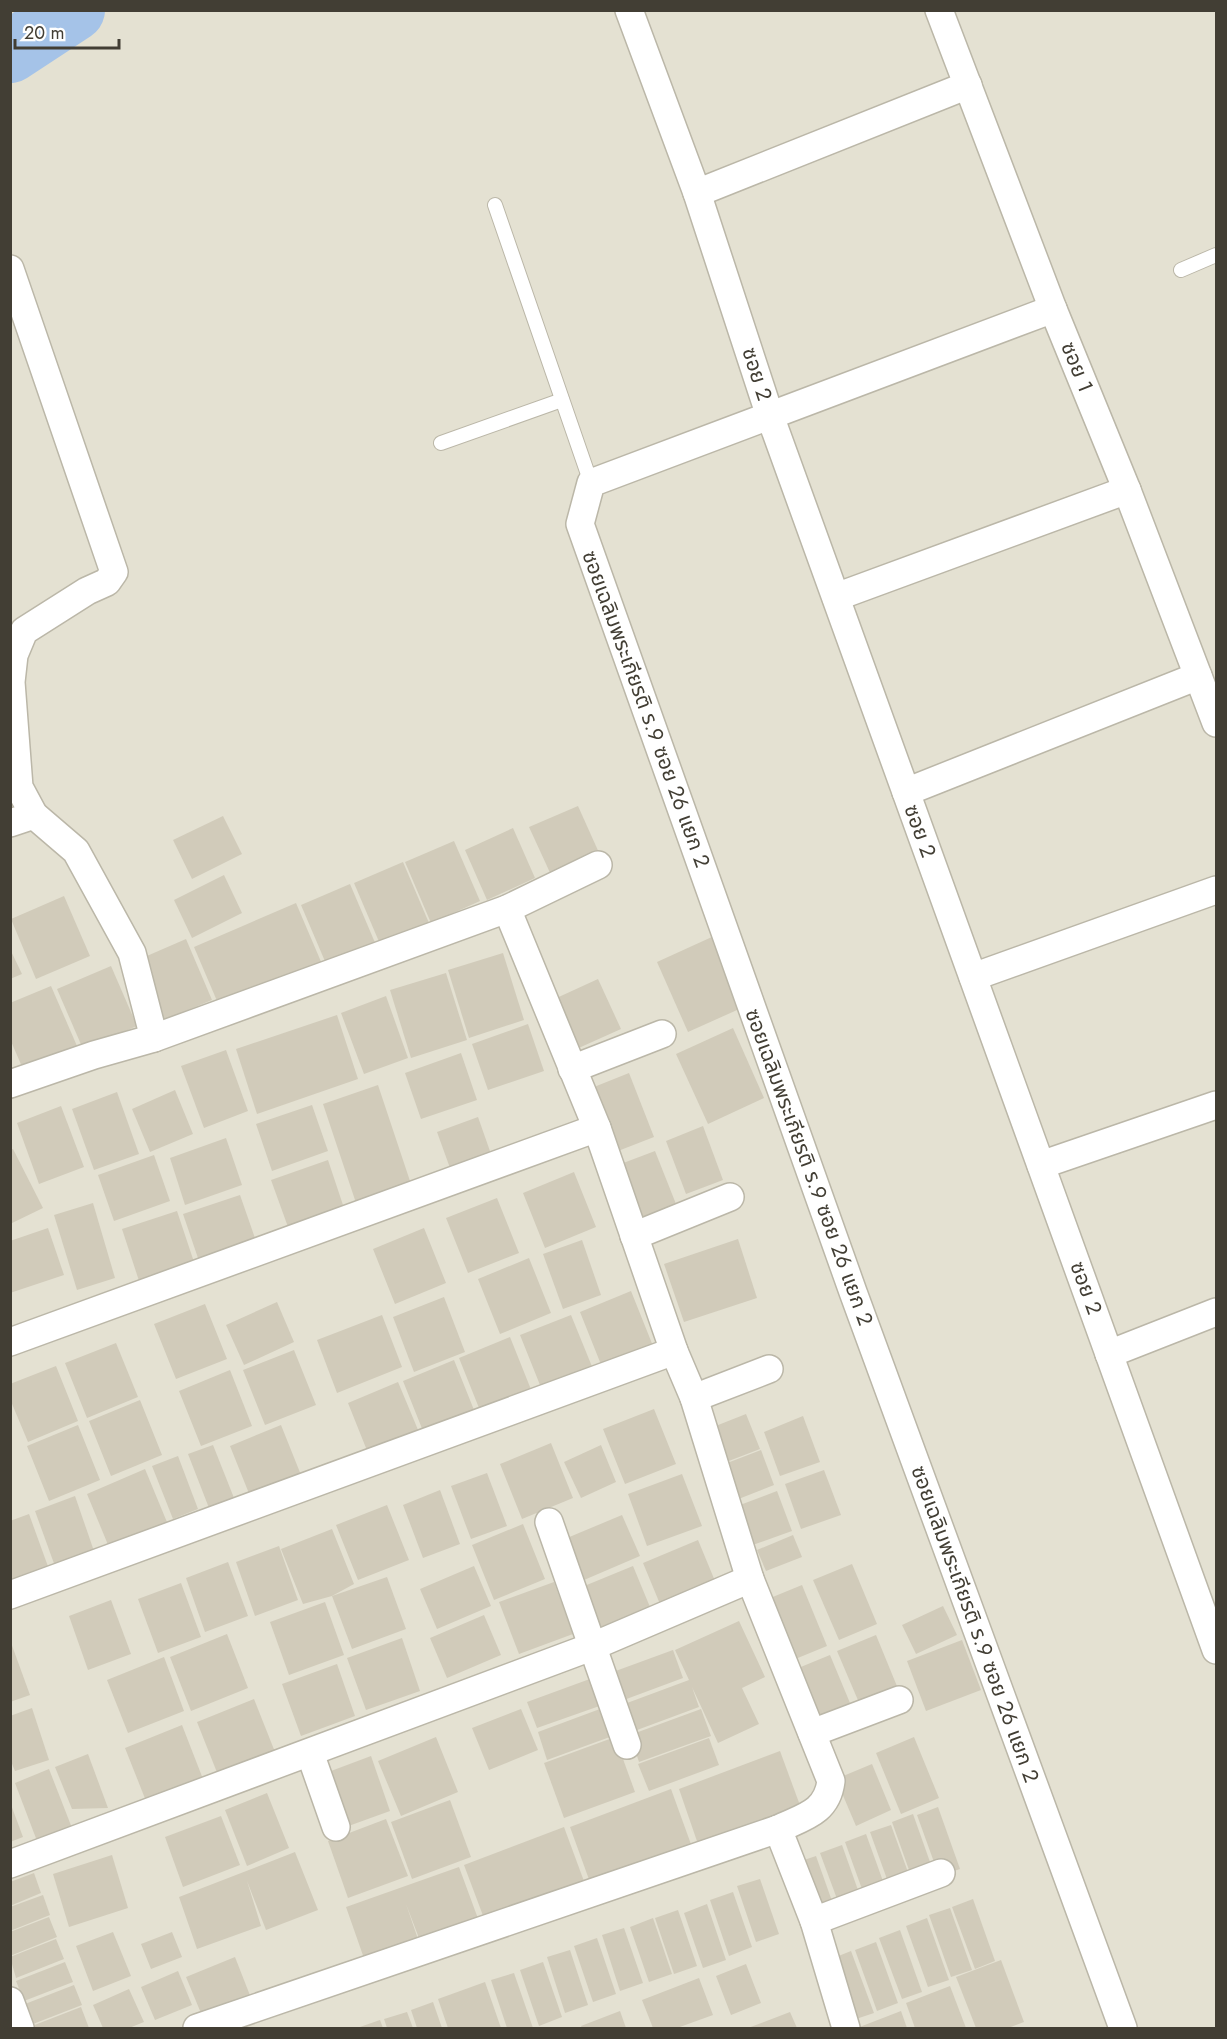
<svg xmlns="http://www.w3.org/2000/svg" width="1227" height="2039" viewBox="0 0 1227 2039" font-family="Jost,'Noto Sans Thai',sans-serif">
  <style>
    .residential { fill: #e4e1d2 }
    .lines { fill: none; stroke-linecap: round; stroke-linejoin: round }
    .river { stroke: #a5c3e8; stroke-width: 62 }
    .building { fill: #d1cbba }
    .lane-casing { stroke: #bbb7a8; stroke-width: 16 }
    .street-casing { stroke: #bbb7a8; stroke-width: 30 }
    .lane { stroke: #fff; stroke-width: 14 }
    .street { stroke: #fff; stroke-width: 27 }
    .labels { text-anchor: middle; stroke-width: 6; stroke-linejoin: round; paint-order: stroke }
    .street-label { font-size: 21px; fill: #423e34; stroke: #fff }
  </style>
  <rect width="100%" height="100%" fill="#f0eee4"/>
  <rect class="residential" x="11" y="11" width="1205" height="2017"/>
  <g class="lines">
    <polyline class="river" points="10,52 74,10"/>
  </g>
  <g class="building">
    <polygon points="578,806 600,855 552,877 529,827"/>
    <polygon points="223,816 242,854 192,879 173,840"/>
    <polygon points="513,828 535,878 487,900 465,850"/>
    <polygon points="454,841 480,901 431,923 405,862"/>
    <polygon points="403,862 429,923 380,944 354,883"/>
    <polygon points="224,875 242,913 192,938 174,900"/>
    <polygon points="350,884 376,945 327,966 301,905"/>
    <polygon points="64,896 90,956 36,979 11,919"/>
    <polygon points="296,903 322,964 220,1008 194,947"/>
    <polygon points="714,936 746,1006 688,1032 657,962"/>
    <polygon points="186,939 212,1000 159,1022 133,962"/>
    <polygon points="10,949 22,974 10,979"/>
    <polygon points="503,953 524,1020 469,1038 448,970"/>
    <polygon points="111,966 137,1026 83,1049 57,989"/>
    <polygon points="446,973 467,1040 411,1058 390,990"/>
    <polygon points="598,979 621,1029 572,1051 550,1001"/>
    <polygon points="51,986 77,1046 23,1069 10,1039 10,1003"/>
    <polygon points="386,996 408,1058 364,1074 341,1013"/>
    <polygon points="337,1015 358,1079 257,1114 236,1049"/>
    <polygon points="528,1024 544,1071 488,1090 472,1044"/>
    <polygon points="733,1028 764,1098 708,1124 676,1054"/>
    <polygon points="226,1050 248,1111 204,1128 181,1066"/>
    <polygon points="461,1053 477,1100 421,1119 405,1073"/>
    <polygon points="629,1073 654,1137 618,1151 594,1087"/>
    <polygon points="378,1085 412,1187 357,1206 323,1104"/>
    <polygon points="175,1090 193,1134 150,1152 132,1109"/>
    <polygon points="117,1092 139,1154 94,1170 72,1109"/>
    <polygon points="312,1105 328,1151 272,1171 256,1124"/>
    <polygon points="61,1106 84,1167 39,1184 17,1123"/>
    <polygon points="478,1117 491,1154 450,1168 437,1132"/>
    <polygon points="703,1126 723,1180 686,1194 666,1141"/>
    <polygon points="226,1138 242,1185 185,1205 170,1158"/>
    <polygon points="13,1149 43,1208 10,1224 10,1150"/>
    <polygon points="655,1151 676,1204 639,1218 618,1165"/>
    <polygon points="154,1155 170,1201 114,1221 98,1175"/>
    <polygon points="328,1160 344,1208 288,1227 271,1180"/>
    <polygon points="574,1172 596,1227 545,1248 523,1193"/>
    <polygon points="240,1195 256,1241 199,1261 183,1214"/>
    <polygon points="497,1198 519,1253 468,1273 446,1218"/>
    <polygon points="93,1203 115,1278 77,1290 54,1215"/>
    <polygon points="177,1211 197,1271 142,1290 122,1229"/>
    <polygon points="48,1228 64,1275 10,1293 10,1241"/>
    <polygon points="424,1228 446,1283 395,1304 373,1249"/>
    <polygon points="738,1239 757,1298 684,1322 664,1264"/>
    <polygon points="582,1240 601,1295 563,1309 543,1254"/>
    <polygon points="529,1258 551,1313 500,1334 478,1279"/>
    <polygon points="631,1291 653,1346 602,1367 580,1312"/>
    <polygon points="444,1297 465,1352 414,1372 393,1317"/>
    <polygon points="277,1302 294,1342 244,1365 226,1325"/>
    <polygon points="205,1304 227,1359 176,1379 154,1324"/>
    <polygon points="382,1315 402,1367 337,1393 317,1340"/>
    <polygon points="571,1315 593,1369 542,1390 520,1335"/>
    <polygon points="510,1337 532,1392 481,1413 459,1358"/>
    <polygon points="116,1343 138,1397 87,1418 65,1363"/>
    <polygon points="294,1350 316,1405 265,1425 243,1370"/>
    <polygon points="454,1360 476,1415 425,1436 403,1381"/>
    <polygon points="56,1366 78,1421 28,1442 10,1399 10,1384"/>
    <polygon points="230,1370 252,1426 201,1446 179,1391"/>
    <polygon points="398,1382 421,1437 370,1458 348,1403"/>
    <polygon points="140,1400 162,1455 111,1476 89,1421"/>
    <polygon points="654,1409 676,1464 625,1484 603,1429"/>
    <polygon points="746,1414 760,1449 721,1464 708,1429"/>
    <polygon points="803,1416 820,1462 780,1476 764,1432"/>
    <polygon points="78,1425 100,1480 49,1501 27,1446"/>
    <polygon points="281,1425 303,1480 252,1501 230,1446"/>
    <polygon points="551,1443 573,1498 522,1519 500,1464"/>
    <polygon points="213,1445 234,1498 209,1508 188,1454"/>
    <polygon points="601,1445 616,1482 581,1498 564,1462"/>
    <polygon points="761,1450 774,1485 736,1500 722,1465"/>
    <polygon points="178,1456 198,1509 173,1519 152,1466"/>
    <polygon points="145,1469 169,1527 111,1552 87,1494"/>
    <polygon points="824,1470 841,1515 801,1529 785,1484"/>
    <polygon points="487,1473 507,1526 471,1539 451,1486"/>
    <polygon points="682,1474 702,1526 647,1546 628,1494"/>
    <polygon points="440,1490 460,1544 423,1558 403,1505"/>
    <polygon points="777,1491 792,1531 747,1547 732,1508"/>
    <polygon points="75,1496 95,1554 56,1569 35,1511"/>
    <polygon points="387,1505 409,1560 358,1580 336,1525"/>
    <polygon points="29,1514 50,1572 10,1587 10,1521"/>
    <polygon points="622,1515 640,1556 584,1580 567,1538"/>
    <polygon points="523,1524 545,1579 494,1600 472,1545"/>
    <polygon points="332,1529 354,1584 332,1596 303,1604 281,1549"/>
    <polygon points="793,1535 802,1557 766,1571 757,1550"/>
    <polygon points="698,1540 715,1581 660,1604 643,1563"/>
    <polygon points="279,1546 298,1600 255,1616 236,1562"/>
    <polygon points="228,1562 248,1616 205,1632 186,1578"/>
    <polygon points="852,1564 877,1624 839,1640 813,1580"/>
    <polygon points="474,1566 491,1606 437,1629 420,1589"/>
    <polygon points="633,1566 650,1607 595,1631 577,1589"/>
    <polygon points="387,1577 406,1629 352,1649 332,1596"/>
    <polygon points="554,1582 573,1634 519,1654 499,1602"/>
    <polygon points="181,1583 201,1637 158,1653 138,1599"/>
    <polygon points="802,1585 827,1646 788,1662 763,1601"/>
    <polygon points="111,1600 131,1654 88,1670 69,1616"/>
    <polygon points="325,1602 344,1655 289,1675 270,1622"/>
    <polygon points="943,1606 957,1635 916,1654 902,1625"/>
    <polygon points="484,1615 501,1655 447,1678 430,1638"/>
    <polygon points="739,1621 765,1677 742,1688 759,1724 718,1743 692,1687 699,1707 629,1733 619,1706 689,1680 675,1650"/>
    <polygon points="227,1634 248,1688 191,1711 170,1657"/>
    <polygon points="876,1635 901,1696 863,1712 837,1651"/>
    <polygon points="402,1638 420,1691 366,1710 347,1658"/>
    <polygon points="10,1640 30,1695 10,1702"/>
    <polygon points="962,1640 981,1690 926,1711 907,1661"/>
    <polygon points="673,1650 683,1678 613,1704 602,1676"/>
    <polygon points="830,1655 855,1715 817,1732 791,1671"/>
    <polygon points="164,1657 184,1711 128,1733 107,1680"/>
    <polygon points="337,1664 355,1716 301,1736 282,1684"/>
    <polygon points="598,1676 608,1703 537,1728 527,1702"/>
    <polygon points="254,1699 275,1752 218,1775 197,1722"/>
    <polygon points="608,1706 618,1734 547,1760 538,1732"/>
    <polygon points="32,1708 49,1760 15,1771 10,1759 10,1716"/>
    <polygon points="521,1709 538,1750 489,1770 472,1728"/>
    <polygon points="701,1709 711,1736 639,1762 630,1735"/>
    <polygon points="182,1725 203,1779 146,1801 125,1748"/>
    <polygon points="436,1737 458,1792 401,1816 378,1761"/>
    <polygon points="615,1737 635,1792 564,1818 544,1763"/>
    <polygon points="914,1737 939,1798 901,1814 876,1753"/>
    <polygon points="709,1738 719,1765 649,1791 638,1764"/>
    <polygon points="780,1751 801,1808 699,1847 679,1789"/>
    <polygon points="88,1754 108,1808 72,1809 55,1767"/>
    <polygon points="371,1756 390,1811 343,1828 323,1774"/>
    <polygon points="872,1764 891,1810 856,1826 836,1779"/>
    <polygon points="49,1769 72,1828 37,1841 15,1783"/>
    <polygon points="671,1789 692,1847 591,1885 570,1827"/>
    <polygon points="267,1793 289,1848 247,1866 225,1810"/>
    <polygon points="450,1800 471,1857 412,1879 391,1822"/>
    <polygon points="10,1802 23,1837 10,1842"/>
    <polygon points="938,1807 960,1869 939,1876 917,1815"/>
    <polygon points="913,1814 935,1876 914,1884 892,1822"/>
    <polygon points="221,1816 240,1865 183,1887 165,1837"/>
    <polygon points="386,1819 408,1876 348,1898 328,1841"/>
    <polygon points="891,1825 913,1886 892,1893 870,1832"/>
    <polygon points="564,1827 585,1884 485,1921 464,1865"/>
    <polygon points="866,1834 888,1895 867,1903 845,1842"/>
    <polygon points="842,1845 864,1907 843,1915 820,1853"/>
    <polygon points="295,1852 318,1910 266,1930 247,1881 261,1926 197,1949 179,1897"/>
    <polygon points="112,1855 128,1908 69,1927 53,1874"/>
    <polygon points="816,1856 838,1918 818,1926 795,1863"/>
    <polygon points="459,1867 480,1924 422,1946 406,1904 420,1945 366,1964 346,1907"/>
    <polygon points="34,1873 41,1893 10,1906 10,1882"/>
    <polygon points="760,1879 779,1934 756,1942 737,1886"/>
    <polygon points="733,1892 752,1947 729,1956 710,1900"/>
    <polygon points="43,1895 50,1915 10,1931 10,1907"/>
    <polygon points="973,1899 995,1961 975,1969 952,1907"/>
    <polygon points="707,1904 726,1960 703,1968 684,1913"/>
    <polygon points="950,1908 972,1970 951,1977 929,1915"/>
    <polygon points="678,1910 697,1966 674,1974 655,1918"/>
    <polygon points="49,1917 57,1937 10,1956 10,1932"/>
    <polygon points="653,1918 672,1974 649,1982 630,1927"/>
    <polygon points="927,1918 949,1980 928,1987 906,1926"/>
    <polygon points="624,1928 643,1983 620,1991 602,1935"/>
    <polygon points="900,1930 922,1992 902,1999 879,1938"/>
    <polygon points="113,1932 131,1976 93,1991 76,1946"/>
    <polygon points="172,1932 182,1957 151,1969 141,1944"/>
    <polygon points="597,1938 616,1994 593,2002 574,1946"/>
    <polygon points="56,1939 64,1959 16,1978 10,1957"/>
    <polygon points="876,1942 898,2003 877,2011 855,1950"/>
    <polygon points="570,1950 588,2005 565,2013 547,1957"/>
    <polygon points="851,1951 874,2013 853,2020 831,1959"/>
    <polygon points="235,1957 251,1998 203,2018 186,1977"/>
    <polygon points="1001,1960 1024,2022 1008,2028 976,2028 956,1977"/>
    <polygon points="65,1962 73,1982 24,2001 16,1981"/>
    <polygon points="543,1962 562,2017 539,2026 520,1970"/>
    <polygon points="746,1964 761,2003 731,2015 716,1976"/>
    <polygon points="178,1971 192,2005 155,2020 141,1987"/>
    <polygon points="514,1973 533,2028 507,2028 491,1980"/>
    <polygon points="699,1978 713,2015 677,2028 653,2028 642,2000"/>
    <polygon points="485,1982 501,2028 448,2028 438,1999"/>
    <polygon points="74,1985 82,2005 33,2024 25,2004"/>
    <polygon points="950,1986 966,2028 915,2028 906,2003"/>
    <polygon points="129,1989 144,2022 129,2028 103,2028 93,2005"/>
    <polygon points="433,2002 442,2028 417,2028 411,2010"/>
    <polygon points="81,2007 89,2028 33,2028 32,2026"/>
    <polygon points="620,2011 626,2028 582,2028 581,2026"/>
    <polygon points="901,2011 907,2028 857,2028"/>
    <polygon points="407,2012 413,2028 387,2028 384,2019"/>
    <polygon points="790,2012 797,2028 748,2028"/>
    <polygon points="380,2020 383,2028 357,2028"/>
  </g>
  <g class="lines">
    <defs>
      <g id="lane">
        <polyline points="495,205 591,483"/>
        <polyline points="1181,270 1216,255"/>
        <polyline points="441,443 562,400"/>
      </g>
      <g id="street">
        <polyline points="629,10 697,193 769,413 1216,1650"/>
        <polyline points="939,10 1053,309 1127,490 1216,723"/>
        <polyline points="697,193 968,85"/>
        <polyline points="10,269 114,572 107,582 87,591 24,631 14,655 11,682 19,787 34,815 76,851 132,953 154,1038"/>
        <polyline points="1053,309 591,483 580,524 853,1292 1123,2028"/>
        <polyline points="836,597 1127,490"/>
        <polyline points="906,792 1198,676"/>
        <polyline points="10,823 34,815"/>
        <path d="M 507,909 L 597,1128 L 674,1351 L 694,1398 L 750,1579 L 831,1781 C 827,1813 803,1817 778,1829 L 814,1921 L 846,2028"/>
        <polyline points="973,977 1216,890"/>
        <polyline points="572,1069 662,1034"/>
        <polyline points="10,1084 94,1055 154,1038 507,909 598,865"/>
        <polyline points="1041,1165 1216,1105"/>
        <polyline points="634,1236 730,1197"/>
        <polyline points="10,1342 597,1128"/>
        <polyline points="1109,1354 1216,1312"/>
        <polyline points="694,1398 769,1369"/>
        <polyline points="549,1522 627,1745"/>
        <polyline points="10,1595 674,1351"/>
        <polyline points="812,1733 899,1700"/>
        <polyline points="310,1753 336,1827"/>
        <polyline points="10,1864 591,1647 750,1579"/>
        <polyline points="814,1921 941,1873"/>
        <polyline points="10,2001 20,2028"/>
        <polyline points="197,2028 778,1829"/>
      </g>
    </defs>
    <use href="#lane" class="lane-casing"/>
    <use href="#street" class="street-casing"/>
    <use href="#lane" class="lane"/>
    <use href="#street" class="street"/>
  </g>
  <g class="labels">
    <g class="street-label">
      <text transform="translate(1077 367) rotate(68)" y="7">ซอย 1</text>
      <text transform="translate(757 374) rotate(72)" y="7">ซอย 2</text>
      <text transform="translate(646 709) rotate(70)" y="7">ซอยเฉลิมพระเกียรติ ร.9 ซอย 26 แยก 2</text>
      <text transform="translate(920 831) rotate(70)" y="7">ซอย 2</text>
      <text transform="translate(809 1167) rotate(70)" y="7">ซอยเฉลิมพระเกียรติ ร.9 ซอย 26 แยก 2</text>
      <text transform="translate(1086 1288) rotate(70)" y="7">ซอย 2</text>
      <text transform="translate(975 1624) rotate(70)" y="7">ซอยเฉลิมพระเกียรติ ร.9 ซอย 26 แยก 2</text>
    </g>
  </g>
  <rect width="1227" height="2039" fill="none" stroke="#423e34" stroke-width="24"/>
  <path d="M15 39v9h104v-9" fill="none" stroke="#423e34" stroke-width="3"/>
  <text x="24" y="39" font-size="18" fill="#423e34" stroke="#ffffff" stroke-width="4.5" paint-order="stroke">20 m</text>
</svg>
